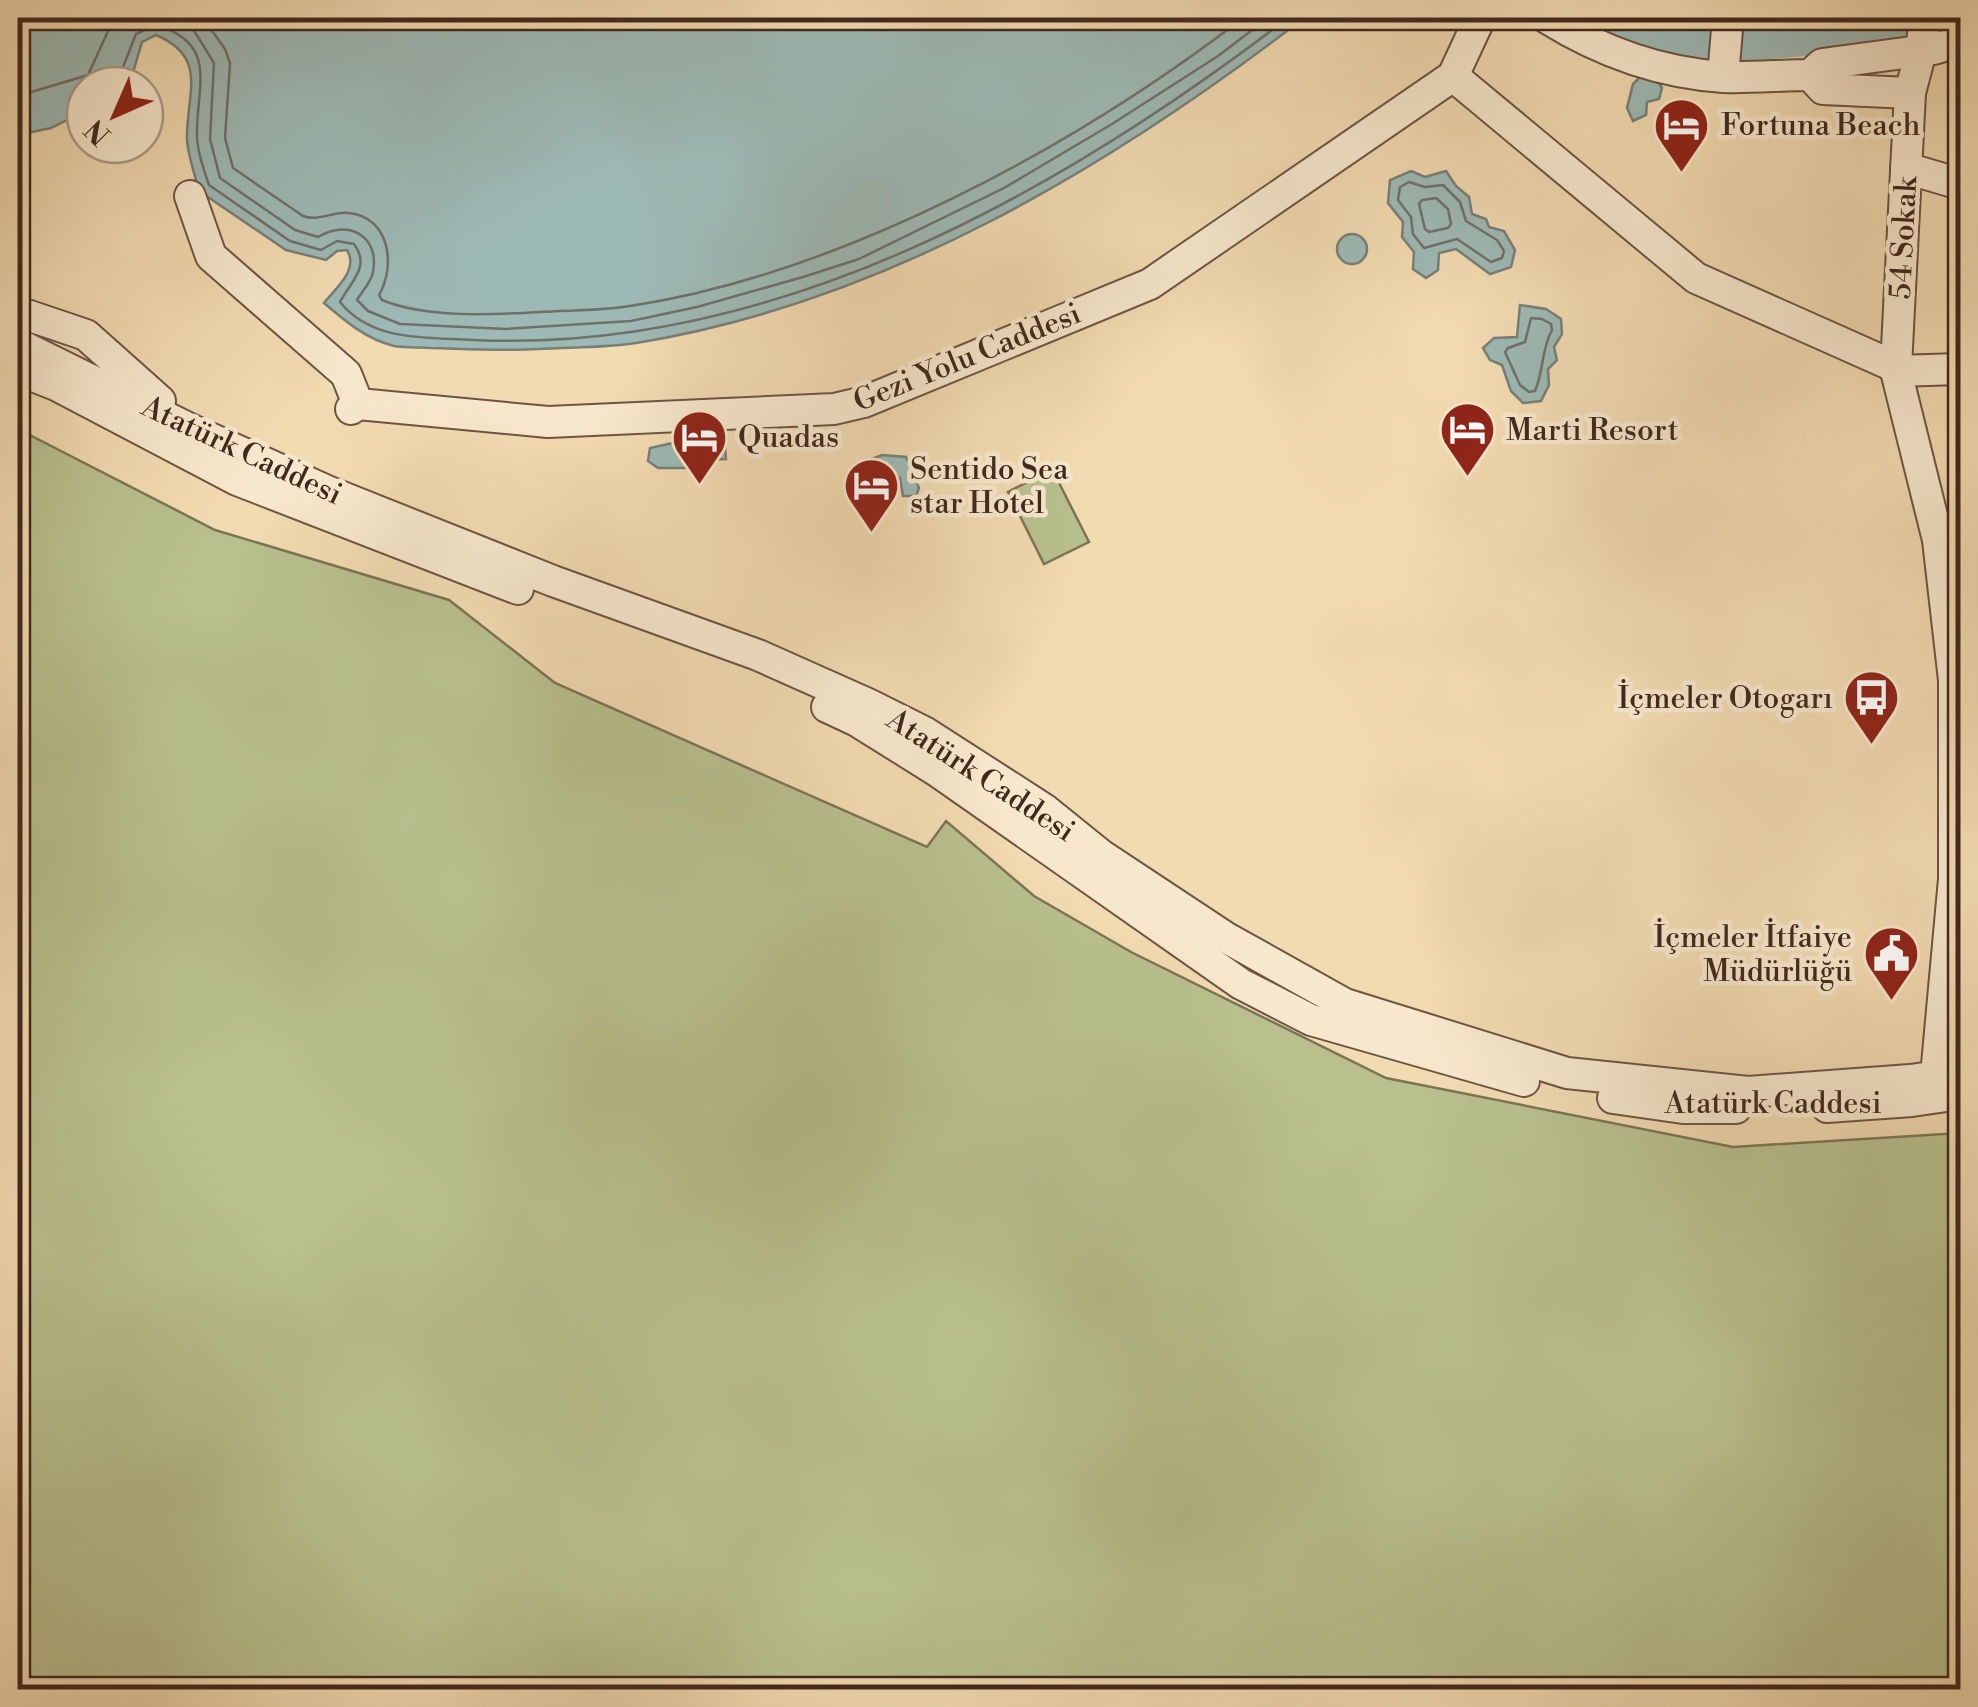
<svg xmlns="http://www.w3.org/2000/svg" width="1978" height="1707" viewBox="0 0 1978 1707" font-family="'Libre Bodoni',serif">
  <style>
    .green { fill: #b8c08e; stroke: #7c7456; stroke-width: 2.5 }
    .water { fill: #9db9b5; stroke: #787f79; stroke-width: 2.5 }
    .lines { fill: none; stroke-linecap: round; stroke-linejoin: round }
    .shore { stroke: #6f706a; stroke-width: 2.5 }
    .river { stroke: #9db9b5; stroke-width: 38 }
    .minor-casing { stroke: #6d5443; stroke-width: 34 }
    .minor { stroke: #f7e7cc; stroke-width: 30 }
    .labels { text-anchor: middle; stroke-width: 9; stroke-linejoin: round; paint-order: stroke }
    .poi-label { font-size: 30px; fill: #41281e; stroke: #f7e7cc; text-anchor: start }
    .street-label { font-size: 30px; fill: #41281e; stroke: #f7e7cc }
  </style>
  <rect width="100%" height="100%" fill="#f2dab1"/>
  <filter id="stains"><feTurbulence type="fractalNoise" baseFrequency=".002" numOctaves="4"/><feColorMatrix values="0 0 0 0 .2 0 0 0 0 .09 0 0 0 0 .02 0 0 0 .5 -.17"/></filter>
  <radialGradient id="worn" r=".72"><stop offset=".6" stop-color="#630" stop-opacity="0"/><stop offset="1" stop-color="#630" stop-opacity=".3"/></radialGradient>
  <g class="green">
    <polygon points="18,429 215,530 449,600 555,683 927,847 946,821 1034,896 1131,952 1386,1078 1733,1147 1960,1133 1960,1689 18,1689"/>
    <polygon points="1052,469 1089,542 1044,564 1008,492"/>
  </g>
  <g class="water">
    <path d="M 18,18 L 1304,18 C 1109,168 883,303 636,343 C 605,348 570,347 538,349 C 503,351 468,349 432,348 C 420,347 406,348 394,346 C 366,339 345,321 324,303 C 336,288 359,270 347,250 L 337,251 L 326,260 L 286,250 L 199,191 C 195,174 187,154 187,137 C 187,92 208,57 156,35 L 142,42 L 132,76 L 123,84 L 85,85 L 85,111 L 51,128 L 18,135 Z"/>
    <polygon points="1642,75 1656,78 1662,88 1659,99 1647,102 1646,115 1633,121 1627,108 1633,84"/>
    <polygon points="1411,171 1425,177 1446,171 1456,186 1469,197 1472,214 1486,219 1489,227 1504,231 1515,250 1511,267 1490,274 1456,249 1439,253 1438,270 1426,278 1413,269 1414,252 1402,237 1403,222 1388,203 1390,180"/>
    <circle cx="1352" cy="249" r="15"/>
    <polygon points="1520,305 1546,309 1561,319 1562,334 1554,347 1557,360 1548,369 1549,385 1541,401 1523,403 1511,391 1502,365 1490,360 1483,348 1494,338 1517,337"/>
    <polygon points="682,441 689,449 725,447 726,459 691,461 687,468 658,468 648,461 650,448"/>
    <polygon points="882,455 906,457 919,488 916,496 903,496 900,478 876,469 872,459"/>
  </g>
  <g class="lines">
    <g class="shore">
      <path d="M 172,18 L 193,29 L 214,63 L 210,139 L 220,178 L 295,230 L 318,237 C 347,219 380,235 373,272 C 371,283 362,291 357,300 L 368,311 L 400,324 L 506,329 L 631,321 L 697,307 L 803,277 L 859,259 L 1004,188 L 1112,124 L 1218,56 L 1268,18"/>
      <path d="M 203,18 L 225,49 L 230,63 L 225,138 L 233,168 L 303,216 C 319,222 332,211 349,213 C 390,217 396,266 379,295 L 382,300 C 425,318 492,315 539,312 C 569,310 601,311 630,306 C 841,274 1075,147 1243,18"/>
      <path d="M 116,85 L 136,34 L 156,25 C 221,44 195,89 197,138 C 198,153 204,171 209,185 L 290,241 L 321,250 L 337,241 L 354,244 C 371,267 351,281 340,302 C 372,342 426,337 473,340 C 773,354 1057,195 1288,18"/>
      <polyline points="18,96 88,75 114,18"/>
      <polygon points="1409,182 1425,187 1443,185 1460,202 1466,221 1497,240 1504,251 1502,258 1491,262 1457,239 1424,248 1413,234 1411,217 1398,200 1400,187"/>
      <polygon points="1436,198 1448,209 1451,224 1448,228 1429,232 1425,229 1419,204 1422,200"/>
      <path d="M 1531,318 L 1542,319 L 1551,324 L 1552,330 C 1541,350 1544,370 1535,391 L 1529,392 L 1520,385 L 1505,352 L 1508,348 L 1525,342 Z"/>
    </g>
    <polyline class="river" points="1601,18 1621,30 1693,47 1826,35 1948,18"/>
    <defs>
      <g id="minor">
        <path d="M 1547,18 C 1600,51 1660,73 1724,77 C 1752,78 1782,75 1810,75 L 1822,64 L 1934,49 L 1960,41"/>
        <polyline points="1810,75 1823,89 1910,93"/>
        <polyline points="1453,76 1696,278 1896,367 1896,371 1960,369"/>
        <polyline points="1723,77 1728,18"/>
        <polyline points="1906,168 1960,184"/>
        <polyline points="190,196 211,256 346,374 358,404"/>
        <polyline points="18,312 86,335 160,401"/>
        <polyline points="18,344 192,430 327,491 553,581 758,655 868,704 926,733 1044,809 1101,855 1225,937 1345,1004 1567,1073 1748,1092 1910,1080 1960,1073"/>
        <polyline points="1896,367 1910,93 1921,51 1925,18"/>
        <polyline points="18,370 56,385 237,480 518,589"/>
        <polyline points="1896,371 1938,540 1954,680 1954,879 1936,1076"/>
        <polyline points="351,409 358,404 548,422 834,409 864,402 1150,284 1453,76 1480,18"/>
        <polyline points="827,707 857,721 937,771 1241,984 1311,1020 1524,1081"/>
        <polyline points="1613,1098 1683,1108 1736,1108"/>
        <polyline points="1827,1107 1912,1101 1960,1094"/>
      </g>
    </defs>
    <use href="#minor" class="minor-casing"/>
    <use href="#minor" class="minor"/>
  </g>
  <defs>
    <symbol id="hotel-pin" viewBox="-11 -11 22 30"><path d="M0 17L-7.5 6A9.5 9.5 0 1 1 7.5 6Z" fill="#8f2418" stroke="#f7e7cc"/><path d="M-6-4.5h1.5V1H6V5H4.5V3h-9V5H-6ZM-4 0a1.8 1.8 0 1 1 3.6 0ZM.5 0V-2.5h3Q6-2.5 6 0Z" fill="#fff"/></symbol>
    <symbol id="bus-pin" viewBox="-11 -11 22 30"><path d="M0 17L-7.5 6A9.5 9.5 0 1 1 7.5 6Z" fill="#8f2418" stroke="#f7e7cc"/><path d="M-5-6H5V4H4V6H2V4H-2V6H-4V4H-5ZM-3.5-4V0h7V-4ZM-3.5 1.2v1.5H-2V1.2ZM2 1.2v1.5H3.5V1.2Z" fill="#fff"/></symbol>
    <symbol id="civic-pin" viewBox="-11 -11 22 30"><path d="M0 17L-7.5 6A9.5 9.5 0 1 1 7.5 6Z" fill="#8f2418" stroke="#f7e7cc"/><path d="M-.6-6.5H3V-4.5H.6V-3L4-1V1h2V6H-6V1h2V-1L-.6-3ZM-1.2 2.5V6h2.4V2.5Z" fill="#fff"/></symbol>
  </defs>
  <g fill-rule="evenodd">
    <use href="#hotel-pin" x="1650" y="94" width="63" height="86"/>
    <use href="#hotel-pin" x="1436" y="398" width="63" height="86"/>
    <use href="#hotel-pin" x="668" y="406" width="63" height="86"/>
    <use href="#hotel-pin" x="840" y="454" width="63" height="86"/>
    <use href="#bus-pin" x="1840" y="666" width="63" height="86"/>
    <use href="#civic-pin" x="1860" y="922" width="63" height="86"/>
  </g>
  <g class="labels">
    <g class="poi-label">
      <text x="1721" y="135">Fortuna Beach</text>
      <text x="1506" y="440">Marti Resort</text>
      <text x="738" y="447">Quadas</text>
      <text x="910" y="479">Sentido Sea<tspan x="910" dy="34">star Hotel</tspan></text>
      <text x="1833" y="708" text-anchor="end">İçmeler Otogarı</text>
      <text x="1852" y="947" text-anchor="end">İçmeler İtfaiye<tspan x="1852" dy="34">Müdürlüğü</tspan></text>
    </g>
    <g class="street-label">
      <text transform="translate(1903 238) rotate(-87)" y="10">54 Sokak</text>
      <text transform="translate(967 357) rotate(-22)" y="10">Gezi Yolu Caddesi</text>
      <text transform="translate(242 450) rotate(25)" y="10">Atatürk Caddesi</text>
      <text transform="translate(981 775) rotate(33)" y="10">Atatürk Caddesi</text>
      <text x="1773" y="1113">Atatürk Caddesi</text>
    </g>
  </g>
  <rect width="1978" height="1707" fill="none" stroke="#f2dab1" stroke-width="60"/>
  <rect x="20" y="20" width="1938" height="1667" fill="none" stroke="#41281e" stroke-width="5"/>
  <rect x="30" y="30" width="1918" height="1647" fill="none" stroke="#41281e" stroke-width="2.5"/>
  <g transform="translate(115 115) rotate(225)"><circle r="48" fill="#f7e7cc" stroke="#ae9b86" stroke-width="2.5"/>
  <path d="M0-8L18 38L0 25L-18 38Z" fill="#8f2418"/>
  <text y="-15" font-size="28" font-weight="bold" text-anchor="middle" fill="#41281e">N</text>
  </g>
  <rect width="100%" height="100%" filter="url(#stains)"/>
  <rect width="100%" height="100%" fill="url(#worn)"/>
</svg>
